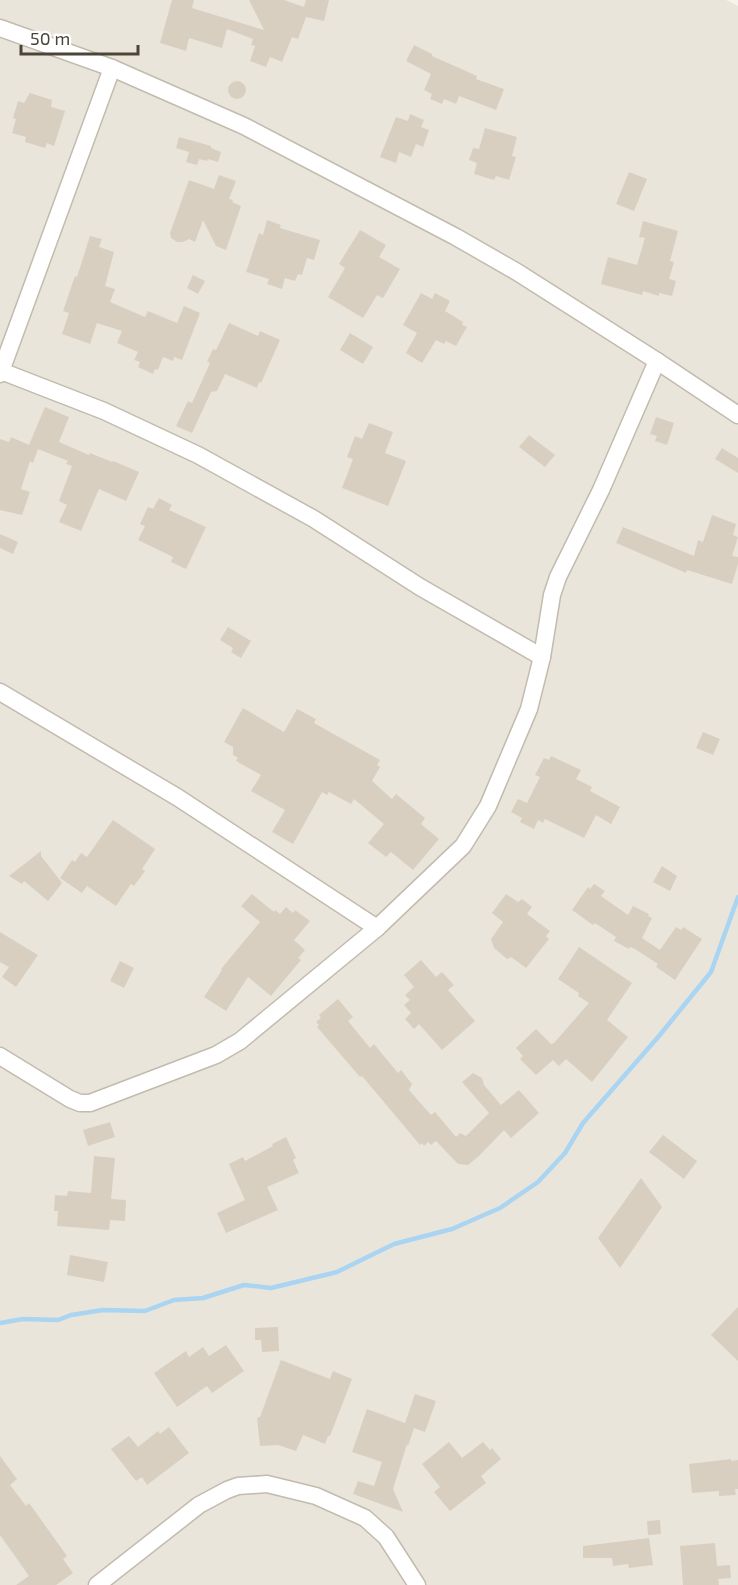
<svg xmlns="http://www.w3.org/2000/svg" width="738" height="1585" viewBox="0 0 738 1585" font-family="'Exo 2',sans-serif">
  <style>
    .residential { fill: #eae5da }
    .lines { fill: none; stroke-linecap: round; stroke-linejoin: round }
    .stream { stroke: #a9d4f2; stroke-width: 4.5 }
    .building { fill: #d8cfc1 }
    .street-casing { stroke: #c2bbae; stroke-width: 19 }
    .street { stroke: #fff; stroke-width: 16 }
  </style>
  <rect width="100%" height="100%" fill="#f6f3ec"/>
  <polygon class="residential" points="0,0 726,0 738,6 738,1585 0,1585"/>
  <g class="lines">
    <polyline class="stream" points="0,1323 23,1319 58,1320 71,1315 103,1310 145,1311 174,1300 203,1298 244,1285 271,1288 337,1272 394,1244 452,1229 500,1208 538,1182 565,1153 583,1123 659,1036 711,972 738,897"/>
  </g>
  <g class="building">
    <polygon points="172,0 194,0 192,8 264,30 249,0 284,0 304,7 306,0 329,0 324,21 306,17 298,39 292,37 282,62 270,57 266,67 250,61 255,46 251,45 253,39 227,29 222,48 189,38 186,51 160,43"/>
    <polygon points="414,45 432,54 432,56 477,76 476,79 504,89 496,110 459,96 456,104 444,99 442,104 430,99 432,94 424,90 431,74 406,61"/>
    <circle cx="237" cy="90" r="9"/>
    <polygon points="30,93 52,100 51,107 65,111 54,146 47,143 45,148 25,142 26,137 12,133 16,119 13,118 18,101 24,103"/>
    <polygon points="410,114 424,120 421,127 429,130 423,147 416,144 411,157 399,152 396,163 380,157 396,117 408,121"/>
    <polygon points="485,128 517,137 512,156 516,157 509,180 496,176 494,180 474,174 477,163 469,160 473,148 479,149"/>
    <polygon points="179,137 211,146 211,148 221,152 218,162 208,159 207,161 199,159 197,165 186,162 189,152 176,148"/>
    <polygon points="629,172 647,179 634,211 616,204"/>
    <polygon points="219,175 236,181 229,199 233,200 232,202 241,206 226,250 216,246 203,220 195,242 189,239 183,242 177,242 171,238 170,233 189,180 214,189"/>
    <polygon points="267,220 281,225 280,228 320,240 314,260 307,258 302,275 298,274 295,281 285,278 282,289 267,284 269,279 246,272 259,233 263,235"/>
    <polygon points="643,221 678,231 670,261 674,262 669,279 676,281 672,296 659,293 659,296 643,291 642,295 601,284 608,257 637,265 645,238 639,237"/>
    <polygon points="360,230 386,245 379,257 400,269 383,298 377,295 363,318 328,297 345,268 339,264"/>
    <polygon points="90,236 102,239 99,247 114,252 105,286 115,289 110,302 145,317 148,311 177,323 184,306 200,313 182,360 174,357 173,361 163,357 158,370 155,369 153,374 138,367 140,362 134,360 138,352 117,343 122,331 97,323 90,344 62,334 69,313 63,311 75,276 77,277"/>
    <polygon points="193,275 205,281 198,294 187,288"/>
    <polygon points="421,293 432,299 435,293 450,301 445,311 463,322 462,325 467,327 456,346 446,341 444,344 436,340 422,363 406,353 417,333 403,325"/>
    <polygon points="229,323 258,336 260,331 280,340 261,383 259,382 257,388 225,374 217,391 211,392 192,433 176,426 188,401 192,403 210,363 207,362 213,349 216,350"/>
    <polygon points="350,333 373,347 363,364 340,350"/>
    <polygon points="45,407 69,417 59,442 89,455 90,453 112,462 113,461 139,472 126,501 99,489 81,531 59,522 67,505 59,501 72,466 66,464 68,461 38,449 33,463 30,461 21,489 30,492 22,515 0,510 0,439 9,442 11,437 29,445"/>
    <polygon points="656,417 674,423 667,445 655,441 657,436 650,434"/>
    <polygon points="369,423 393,432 385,453 406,461 388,506 342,488 353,459 347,457 355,436 362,439"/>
    <polygon points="529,435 555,455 545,467 519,447"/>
    <polygon points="722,448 738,458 738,473 715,459"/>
    <polygon points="159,498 172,505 169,510 206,527 186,569 171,562 173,557 138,540 145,526 140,524 148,507 153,509"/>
    <polygon points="712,515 736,524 733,535 738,537 732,556 738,557 738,564 732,584 687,570 686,573 616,543 623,527 694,556 698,540 703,542"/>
    <polygon points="0,534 18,542 13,554 0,548"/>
    <polygon points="228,627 251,641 241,658 231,652 233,648 220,640"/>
    <polygon points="243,708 284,732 297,709 316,719 314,723 380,760 377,765 380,767 372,781 392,799 396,794 425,818 421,824 439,839 413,870 391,852 386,857 368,843 384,824 354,799 351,804 329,792 327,795 322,792 293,844 272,832 285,810 251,791 261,775 236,761 238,758 233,755 233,747 224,742"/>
    <polygon points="703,732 720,739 713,755 696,748"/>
    <polygon points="551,756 581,770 576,779 592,787 590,791 620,807 611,824 596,815 584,838 545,819 543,823 538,820 534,829 520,822 522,818 511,812 518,799 527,803 540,777 535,775 544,758 549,760"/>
    <polygon points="113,820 155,849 142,869 145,871 134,886 131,884 116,906 87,886 82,893 60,878 72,860 75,862 81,853 87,857"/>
    <polygon points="41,851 41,856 62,883 48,901 24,881 22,884 9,876"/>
    <polygon points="662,866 677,876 670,891 653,882"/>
    <polygon points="594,884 605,891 601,896 628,915 633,906 649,914 648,916 652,918 642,938 660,950 676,927 681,930 683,927 702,939 675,980 656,967 658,964 635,949 630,947 629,949 614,941 616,937 595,923 593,925 572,910 588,887 590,889"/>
    <polygon points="252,894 274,912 275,910 280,914 286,907 293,913 295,910 310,921 294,940 305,950 298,958 301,960 271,996 248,977 226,1011 204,997 222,970 221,969 260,922 241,906"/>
    <polygon points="506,894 518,902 522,899 532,907 527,914 550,931 546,936 549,939 526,968 511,957 507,959 494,948 491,939 503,922 492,913"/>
    <polygon points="0,932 38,955 16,987 2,977 9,967 0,962"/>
    <polygon points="579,947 632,983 607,1020 628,1037 592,1082 566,1059 559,1066 553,1060 536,1075 520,1059 523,1056 516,1048 536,1029 551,1044 554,1043 589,1003 578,996 579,993 558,979"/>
    <polygon points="421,960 436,977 442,972 454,985 448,990 475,1021 442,1050 419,1024 414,1029 405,1019 411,1013 404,1005 410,1000 405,995 414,987 404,975"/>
    <polygon points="120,961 134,968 124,988 110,981"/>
    <polygon points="338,999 353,1017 348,1021 370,1048 374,1044 398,1073 401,1070 412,1084 409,1090 431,1115 435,1112 456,1137 460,1133 466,1136 489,1113 462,1082 473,1073 482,1078 484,1085 501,1105 519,1090 539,1113 511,1138 504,1130 479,1156 468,1165 458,1164 436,1141 431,1145 428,1142 424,1146 422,1143 420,1145 362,1076 360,1077 317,1027 319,1025 316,1022 321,1018 319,1015"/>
    <polygon points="110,1122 115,1137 88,1146 83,1130"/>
    <polygon points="663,1135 697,1161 684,1179 649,1152"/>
    <polygon points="286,1137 296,1158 293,1160 299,1173 267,1187 278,1210 226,1233 217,1213 245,1200 229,1164 243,1157 245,1161 273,1146 272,1144"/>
    <polygon points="94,1156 115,1158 111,1199 126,1200 125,1221 110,1220 109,1230 57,1226 58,1211 54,1211 55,1195 67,1196 68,1191 91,1193"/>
    <polygon points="641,1178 662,1207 620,1268 598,1238"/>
    <polygon points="70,1255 108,1262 104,1282 67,1275"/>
    <polygon points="738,1307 738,1361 711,1335"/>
    <polygon points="278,1327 279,1351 262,1352 261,1340 255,1340 255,1328"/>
    <polygon points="226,1345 244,1371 212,1393 207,1386 177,1407 154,1373 186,1351 189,1357 203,1347 209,1356"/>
    <polygon points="281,1360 330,1379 333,1371 352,1379 330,1436 328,1436 325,1444 303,1435 296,1451 278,1445 260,1446 257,1418 260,1417"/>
    <polygon points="415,1394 436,1401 425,1432 414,1428 408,1446 407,1444 393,1489 403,1512 353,1494 358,1481 374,1486 382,1462 352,1452 367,1409 405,1423"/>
    <polygon points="169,1427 189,1453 147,1485 142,1477 136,1481 111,1449 129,1436 138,1447 158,1431 160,1434"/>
    <polygon points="449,1442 462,1458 483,1442 490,1450 492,1448 501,1459 481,1476 486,1483 450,1511 434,1492 440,1487 422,1464"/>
    <polygon points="0,1456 17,1479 10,1485 26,1506 29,1503 67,1556 63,1559 73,1573 56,1585 16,1585 29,1576 0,1535"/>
    <polygon points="731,1459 731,1461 738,1460 738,1489 735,1489 736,1495 719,1496 719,1491 692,1493 689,1464"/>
    <polygon points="660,1520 661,1534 648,1535 647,1521"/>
    <polygon points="649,1538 653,1565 629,1568 628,1564 613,1566 612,1558 583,1558 583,1546"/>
    <polygon points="715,1543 717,1566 730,1565 731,1578 718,1579 719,1585 683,1585 680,1546"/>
  </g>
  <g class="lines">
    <defs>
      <g id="street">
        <polyline points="0,28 112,68 244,126 456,237 517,272 657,361 738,415"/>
        <polyline points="1,371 104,411 198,455 314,519 420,587 542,657"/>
        <polyline points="0,374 112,68"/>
        <polyline points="0,692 177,797 377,928"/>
        <polyline points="0,1056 70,1099 80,1103 90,1103 216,1055 240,1041 377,928 463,846 488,806 529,709 542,657 552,595 558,577 601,490 657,361"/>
        <polyline points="97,1585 199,1505 227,1490 238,1486 267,1484 316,1496 365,1518 386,1537 417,1585"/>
      </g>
    </defs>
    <use href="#street" class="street-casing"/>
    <use href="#street" class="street"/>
  </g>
  <path d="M21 45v9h117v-9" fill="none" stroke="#4b4439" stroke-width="3"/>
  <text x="30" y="45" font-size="18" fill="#4b4439" stroke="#ffffff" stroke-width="4.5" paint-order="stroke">50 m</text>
</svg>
